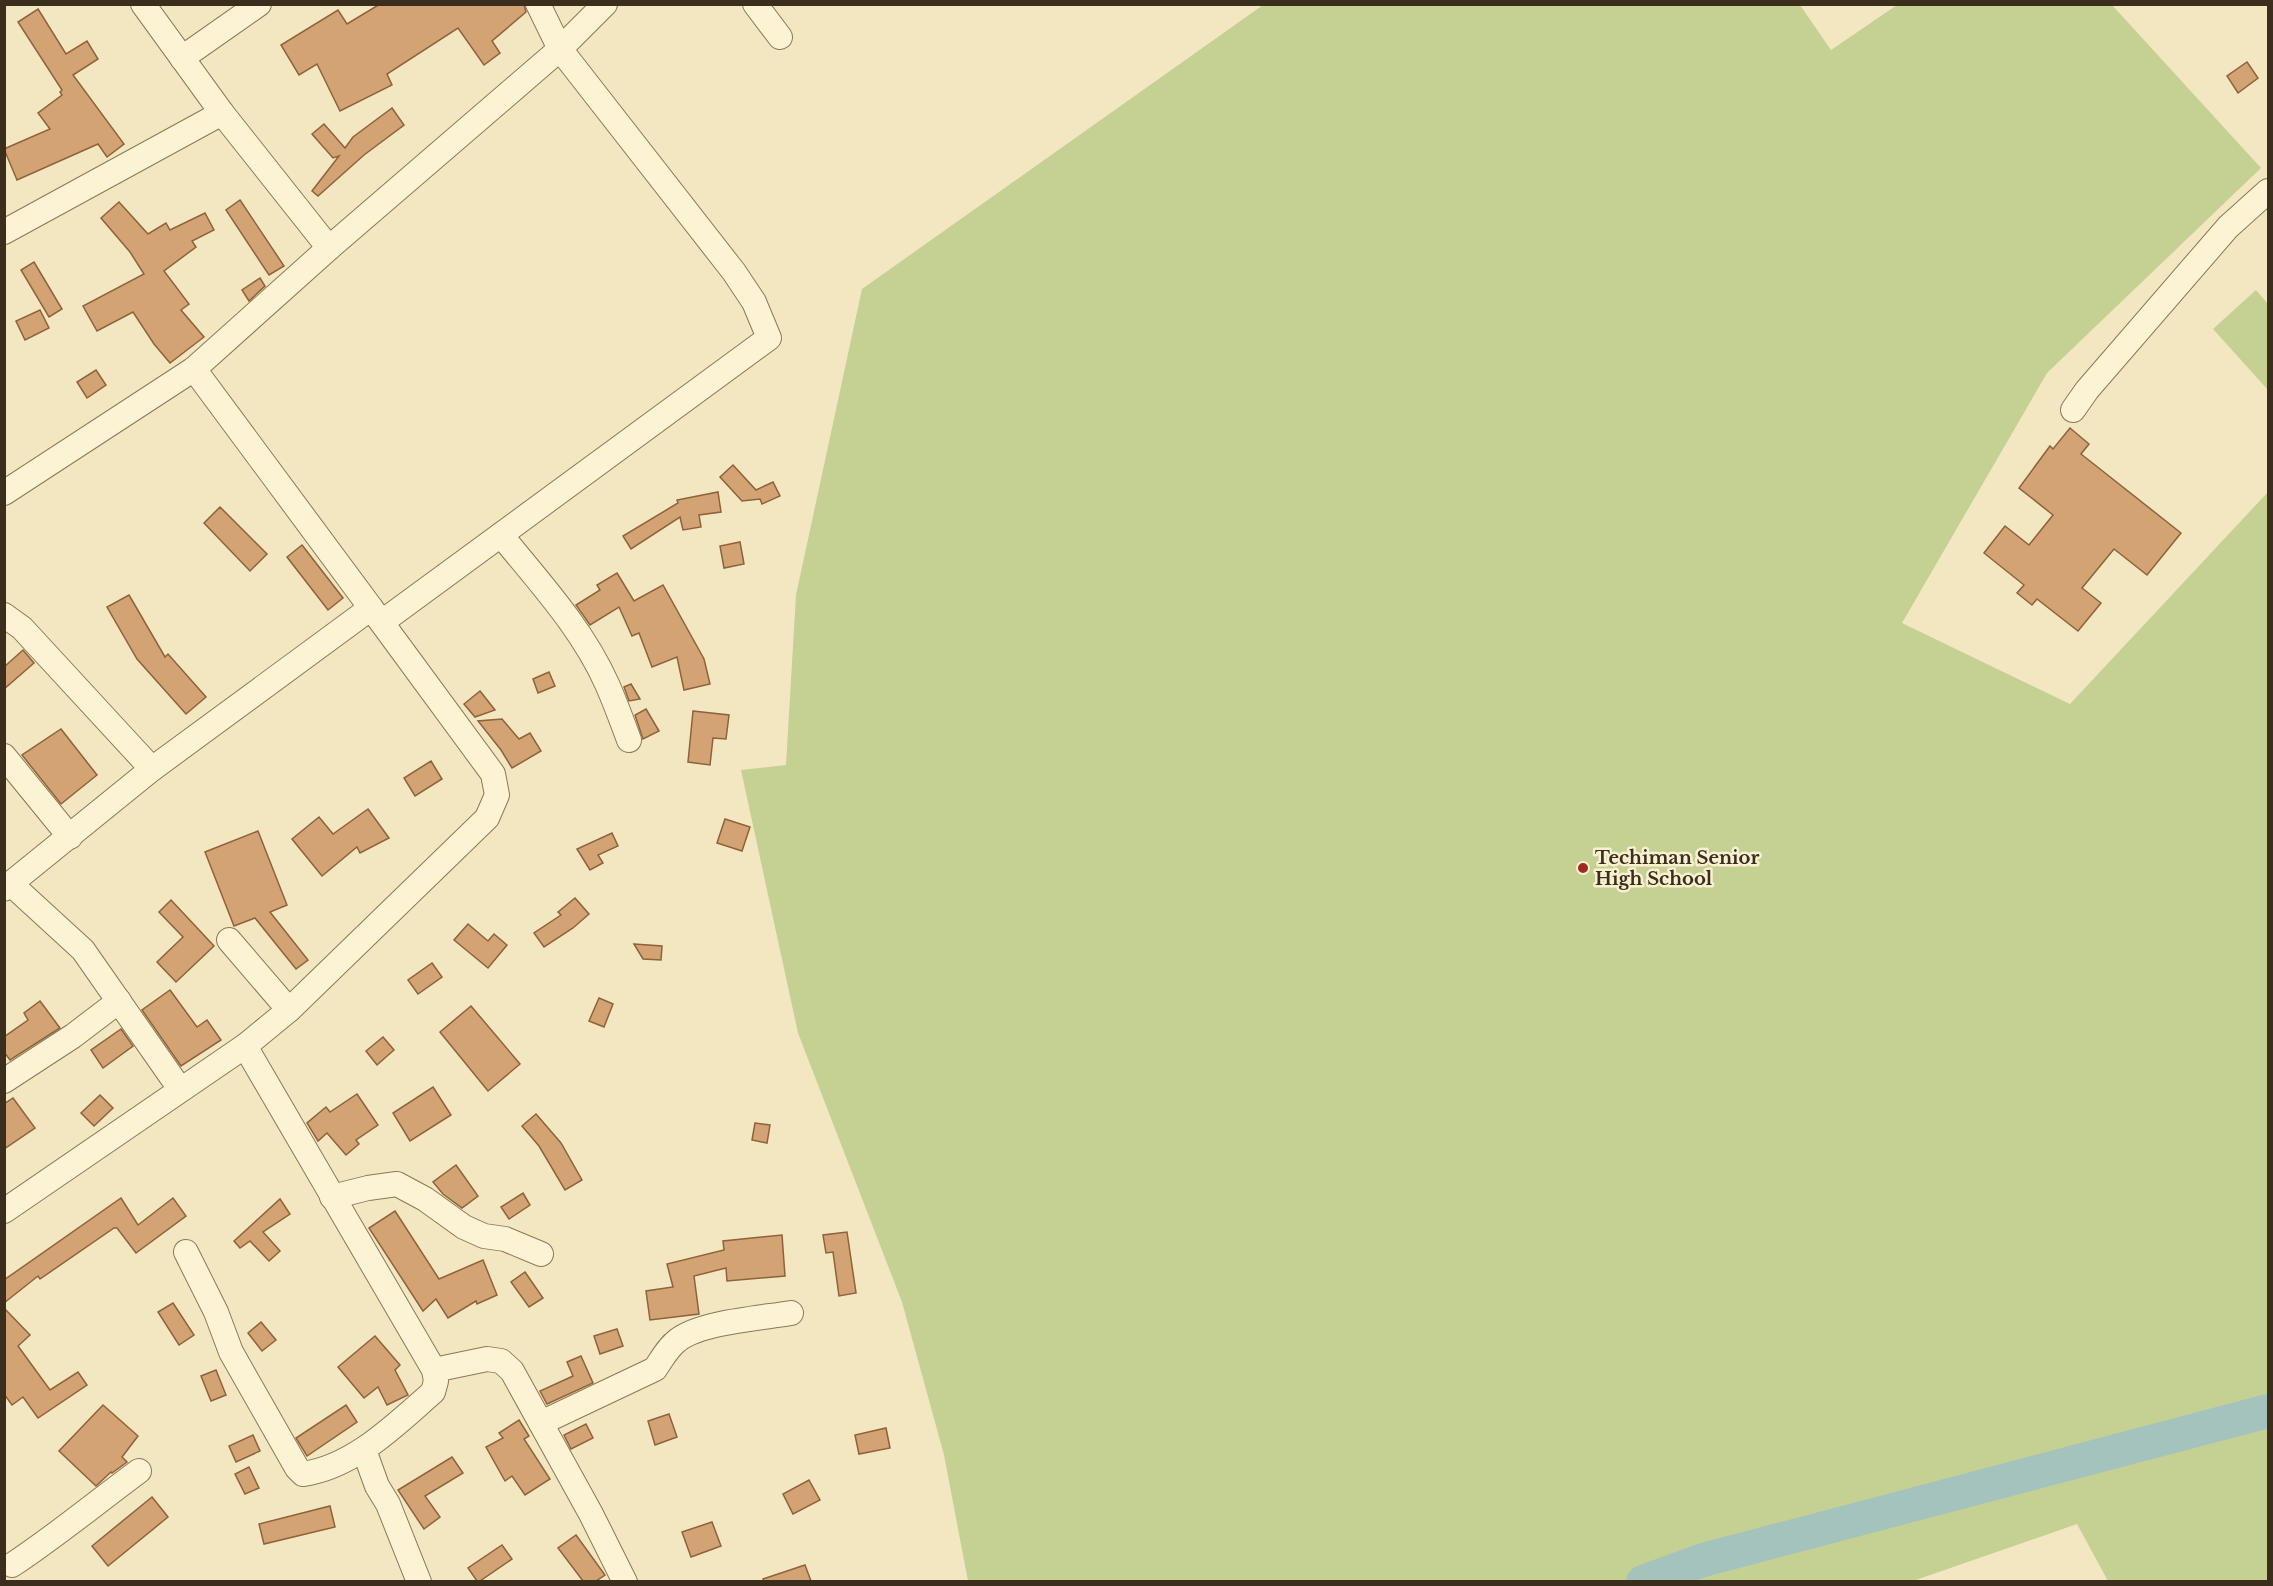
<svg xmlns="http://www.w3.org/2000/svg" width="2273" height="1586" viewBox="0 0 2273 1586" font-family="'Libre Baskerville',serif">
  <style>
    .green { fill: #c4d193 }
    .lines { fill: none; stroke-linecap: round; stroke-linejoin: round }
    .river { stroke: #a4c3bd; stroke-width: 34 }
    .building { fill: #d3a373; stroke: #8e623a; stroke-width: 1.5 }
    .minor-casing { stroke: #8c7856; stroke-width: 26 }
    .minor { stroke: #fbf3d4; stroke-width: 24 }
    .poi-dot { fill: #a02b21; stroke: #f8f0d1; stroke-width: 2 }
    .labels { text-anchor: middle; stroke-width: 5; stroke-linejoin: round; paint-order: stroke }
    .poi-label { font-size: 18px; font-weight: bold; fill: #3b2e1c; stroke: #f8f0d1; text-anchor: start }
  </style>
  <rect width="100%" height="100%" fill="#f2e7c0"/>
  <g class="green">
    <polygon points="1263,5 1800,5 1831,50 1897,5 2112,5 2261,168 2047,373 1902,623 2070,704 2268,492 2268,1581 2108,1581 2077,1524 1910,1582 968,1581 944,1455 902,1302 798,1033 741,770 786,765 796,595 862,289"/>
    <polygon points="2256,290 2268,304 2268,390 2213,329"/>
  </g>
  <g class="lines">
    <polyline class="river" points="1643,1582 1703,1560 2268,1411"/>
  </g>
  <g class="building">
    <polygon points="380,4 524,4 526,12 492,41 500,53 484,65 458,28 387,74 392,85 340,111 317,64 299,75 281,45 338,10 347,24"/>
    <polygon points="38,9 66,54 87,41 98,59 73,75 124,144 107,157 98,144 17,180 4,149 50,129 38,113 62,95 60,92 62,90 18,22"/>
    <polygon points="2247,62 2258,78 2238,93 2227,76"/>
    <polygon points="392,108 404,125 364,155 318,196 312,191 339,156 333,158 312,134 324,124 345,148 353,137"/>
    <polygon points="240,200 284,266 269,275 226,210"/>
    <polygon points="119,202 148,234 166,223 170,230 205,213 214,230 192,241 196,247 164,271 189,304 181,310 204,337 170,363 154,344 133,312 97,331 83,306 144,274 130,252 101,218"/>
    <polygon points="34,262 62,309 49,317 21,270"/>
    <polygon points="260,278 265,286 249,301 242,290"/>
    <polygon points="40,310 49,328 25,340 16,321"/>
    <polygon points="96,370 106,385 87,398 77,382"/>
    <polygon points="2070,428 2089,444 2081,454 2181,533 2147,575 2114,549 2082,588 2101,603 2078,631 2037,599 2032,605 2017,593 2024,585 1984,553 2005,526 2029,545 2053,515 2019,488 2050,446 2053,449"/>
    <polygon points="733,465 756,490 773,482 780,496 762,504 760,499 742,501 720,477"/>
    <polygon points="718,492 721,512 699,515 701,527 683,530 680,517 631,549 623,536 678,503 677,500"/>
    <polygon points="220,507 267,554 250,571 204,523"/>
    <polygon points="740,542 744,564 724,568 720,546"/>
    <polygon points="302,545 343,598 328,610 287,557"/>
    <polygon points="617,573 634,601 663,585 704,659 710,684 684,690 677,657 652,667 639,633 632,636 619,607 590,625 576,605 600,590 597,585"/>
    <polygon points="129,595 165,657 168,654 206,697 186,714 137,659 107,607"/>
    <polygon points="23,650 34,663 4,689 4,667"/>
    <polygon points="549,672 555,686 538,693 533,679"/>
    <polygon points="631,684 640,699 629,701 624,687"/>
    <polygon points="480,691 495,710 475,717 464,704"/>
    <polygon points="646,709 659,731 643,739 635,715"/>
    <polygon points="693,711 729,715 726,739 713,738 710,765 688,762"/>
    <polygon points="502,719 519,739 530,733 541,751 512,768 501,750 478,721"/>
    <polygon points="61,729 97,775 61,804 22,755"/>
    <polygon points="431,761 442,779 415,796 404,778"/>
    <polygon points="368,809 389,838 360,853 357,847 322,876 292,839 319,817 333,834"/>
    <polygon points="725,819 750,827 742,851 717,843"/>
    <polygon points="258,831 287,905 270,912 308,960 296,969 255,918 234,926 205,852"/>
    <polygon points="612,833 618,846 598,855 603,863 590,870 577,849"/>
    <polygon points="575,898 589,914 573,928 544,947 534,933 561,915 558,912"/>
    <polygon points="171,900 214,946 176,982 157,962 183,937 159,912"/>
    <polygon points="468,924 488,941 494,934 507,945 488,968 454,940"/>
    <polygon points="634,944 662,946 661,960 643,959"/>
    <polygon points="432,963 442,977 418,994 408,980"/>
    <polygon points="170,990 197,1027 207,1020 221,1040 181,1066 142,1010"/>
    <polygon points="599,998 613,1004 604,1027 589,1021"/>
    <polygon points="40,1001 60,1028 10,1060 4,1052 4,1037 28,1020 24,1013"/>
    <polygon points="471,1006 520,1064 488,1091 440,1032"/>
    <polygon points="121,1029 133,1046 103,1068 91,1050"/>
    <polygon points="383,1037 394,1050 377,1065 366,1051"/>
    <polygon points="433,1087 451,1115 410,1141 393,1113"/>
    <polygon points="357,1094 378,1125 356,1140 359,1144 346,1155 327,1133 318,1141 307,1123 326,1107 330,1112"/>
    <polygon points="100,1095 113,1108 94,1126 81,1113"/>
    <polygon points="13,1098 35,1128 4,1149 4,1104"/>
    <polygon points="536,1114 561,1143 582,1180 565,1190 539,1146 522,1126"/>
    <polygon points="755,1123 770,1125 767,1143 752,1140"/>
    <polygon points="456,1165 478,1196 462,1208 443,1194 433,1182"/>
    <polygon points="523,1193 530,1205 509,1219 501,1207"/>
    <polygon points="121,1198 138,1225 173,1198 186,1216 136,1253 117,1228 114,1228 40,1279 38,1276 4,1303 4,1280"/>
    <polygon points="280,1199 290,1214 263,1232 280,1251 269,1261 250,1241 240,1248 234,1241"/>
    <polygon points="395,1211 439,1279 483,1260 497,1295 477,1304 476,1301 448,1318 436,1299 423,1311 369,1228"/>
    <polygon points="847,1232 856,1293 839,1296 833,1252 826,1253 823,1235"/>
    <polygon points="782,1235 785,1276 727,1281 726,1268 694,1276 699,1314 650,1320 646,1291 673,1287 667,1264 724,1250 723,1241"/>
    <polygon points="525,1272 543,1298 529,1307 511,1282"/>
    <polygon points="173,1303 194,1335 179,1345 158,1312"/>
    <polygon points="4,1308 30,1335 18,1346 50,1390 78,1372 87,1385 38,1418 23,1397 12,1405 4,1394"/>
    <polygon points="261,1322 276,1340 262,1351 248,1333"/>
    <polygon points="617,1329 623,1346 600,1354 594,1336"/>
    <polygon points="375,1336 400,1365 395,1370 408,1395 387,1405 378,1387 364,1398 338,1367"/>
    <polygon points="581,1356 593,1383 547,1404 540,1391 573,1376 567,1362"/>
    <polygon points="216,1370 226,1395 211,1401 201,1376"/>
    <polygon points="103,1405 138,1436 122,1457 127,1462 112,1473 111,1472 96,1486 59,1451"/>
    <polygon points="346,1405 357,1422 307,1456 296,1438"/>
    <polygon points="669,1414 677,1437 655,1445 648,1421"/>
    <polygon points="519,1420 529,1436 524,1439 550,1479 525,1495 512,1476 505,1481 486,1447 503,1438 499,1433"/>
    <polygon points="586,1424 593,1438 571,1449 564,1435"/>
    <polygon points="886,1428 890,1448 859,1454 855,1435"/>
    <polygon points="253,1435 260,1451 236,1462 229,1446"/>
    <polygon points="452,1457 463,1473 425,1496 440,1517 424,1529 398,1490"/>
    <polygon points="249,1467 259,1488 245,1494 235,1474"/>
    <polygon points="809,1480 820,1500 793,1514 783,1494"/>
    <polygon points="152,1497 168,1517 108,1566 92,1546"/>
    <polygon points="330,1506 335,1527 264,1544 259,1524"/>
    <polygon points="712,1522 721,1546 691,1557 682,1532"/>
    <polygon points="576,1535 605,1575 596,1581 583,1581 558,1548"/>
    <polygon points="502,1545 512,1559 480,1581 477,1581 468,1568"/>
    <polygon points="805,1565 811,1581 764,1581 763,1579"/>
  </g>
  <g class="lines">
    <defs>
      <g id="minor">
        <polyline points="143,4 222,113 329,248 560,49 605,4"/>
        <polyline points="755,4 780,37"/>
        <polyline points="182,58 259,4"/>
        <polyline points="4,232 222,113"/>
        <polyline points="2073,410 2087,390 2228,227 2268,191"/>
        <polyline points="4,493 194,369 329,248"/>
        <path d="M 501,535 C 539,582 582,628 607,684 C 615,702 622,721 629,740"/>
        <polyline points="4,615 22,628 152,769"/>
        <polyline points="382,622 769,338 754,302 734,272 560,49 538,4"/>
        <polyline points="4,756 70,837"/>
        <polyline points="11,884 83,950 180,1089"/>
        <polyline points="4,889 152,769 371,608 194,369"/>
        <polyline points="229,940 289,1010"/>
        <polyline points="4,1081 73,1036 119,1001"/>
        <polyline points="332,1197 368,1188 397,1184 425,1199 464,1227 484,1236 505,1239 541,1254"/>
        <polyline points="4,1211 245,1046 289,1010 487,818 497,795 493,774 371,608"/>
        <path d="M 186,1252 L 216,1312 L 231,1352 L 297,1468 L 303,1474 C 354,1467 396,1424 433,1392 L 436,1381 L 434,1370 L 245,1046"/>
        <polyline points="434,1370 487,1359 501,1361 512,1371 591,1514 625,1582"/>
        <path d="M 541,1423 L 655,1369 C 662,1359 668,1347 678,1340 C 701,1322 762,1318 791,1313"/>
        <polyline points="364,1450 377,1486 388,1504 419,1582"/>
        <path d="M 12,1565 C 56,1536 97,1502 139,1471"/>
      </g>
    </defs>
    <use href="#minor" class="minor-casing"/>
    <use href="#minor" class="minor"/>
  </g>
  <circle class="poi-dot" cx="1583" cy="868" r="6"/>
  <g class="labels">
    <g class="poi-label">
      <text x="1595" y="864">Techiman Senior<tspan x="1595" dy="21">High School</tspan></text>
    </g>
  </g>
  <rect width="2273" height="1586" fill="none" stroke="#3b2e1c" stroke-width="12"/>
</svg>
